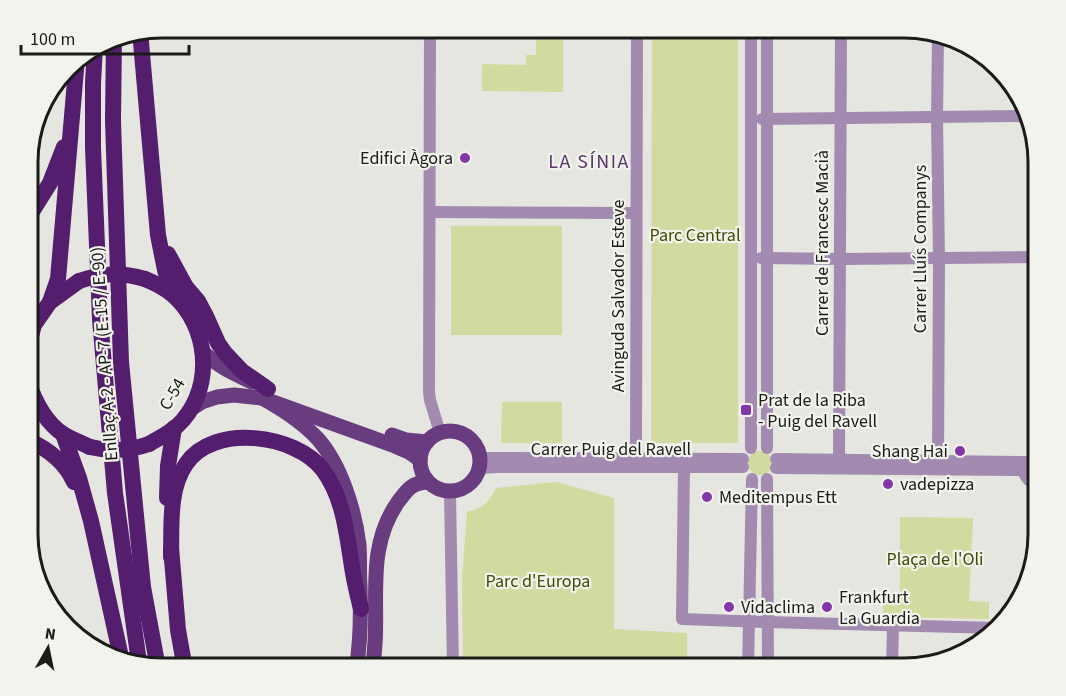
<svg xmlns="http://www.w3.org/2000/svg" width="1066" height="696" viewBox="0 0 1066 696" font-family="'Source Sans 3',sans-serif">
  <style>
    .green { fill: #d2daa0 }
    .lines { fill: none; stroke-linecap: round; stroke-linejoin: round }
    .minor { stroke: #a28ab0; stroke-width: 12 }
    .major { stroke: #693c80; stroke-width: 15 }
    .highway { stroke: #541d6e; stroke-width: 16 }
    .highway-bridge { stroke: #541d6e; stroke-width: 16 }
    .poi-dot { fill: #8336a7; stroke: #f2f3ed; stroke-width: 2 }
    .labels { text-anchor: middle; stroke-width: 4.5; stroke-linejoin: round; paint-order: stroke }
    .poi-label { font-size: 18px; fill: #1b1b19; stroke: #f2f3ed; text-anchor: start }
    .park-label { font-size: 18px; fill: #444a03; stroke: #f2f3ed }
    .street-label { font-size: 18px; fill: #1b1b19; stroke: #f2f3ed }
    .neighbourhood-label { font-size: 20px; letter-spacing: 1.5px; fill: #59346c; stroke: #f2f3ed }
    .rim { fill: none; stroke: #1b1b19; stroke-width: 3 }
  </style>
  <rect width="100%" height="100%" fill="#e5e6e0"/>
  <g class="green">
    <polygon points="536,27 563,27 563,92 482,91 482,64 526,65 526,55 536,55"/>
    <polygon points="652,27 738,27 738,443 651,443"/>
    <rect x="451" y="226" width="111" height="109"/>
    <polygon points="502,402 562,402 562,443 501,443"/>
    <circle cx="760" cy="463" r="12"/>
    <path d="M 556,482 L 614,498 L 614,629 L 687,633 L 687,661 L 678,669 L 463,669 L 462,578 L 467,512 C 484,508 488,503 496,488 Z"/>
    <polygon points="900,517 973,518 969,601 989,602 989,619 883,617 883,600 900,600"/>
  </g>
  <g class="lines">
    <g class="minor">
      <polyline points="430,27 429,392 430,400 440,433"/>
      <polyline points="767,27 767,448"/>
      <polyline points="762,119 1028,116"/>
      <polyline points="1037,148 1038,454"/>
      <polyline points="430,212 636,213"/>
      <polyline points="761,258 841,259 1039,257"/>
      <polyline points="751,448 751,27"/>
      <polyline points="480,458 743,459"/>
      <polyline points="636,458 637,27"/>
      <polyline points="776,459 1026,462"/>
      <polyline points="839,460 841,27"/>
      <polyline points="938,461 939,259 937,118 938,37"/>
      <path d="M 1024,464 C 1022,475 1028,483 1039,484"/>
      <polyline points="684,467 682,619 767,622 996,628"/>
      <polyline points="479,468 497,467 743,467"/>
      <polyline points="776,468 1024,470"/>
      <polyline points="767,479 768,669"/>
      <polyline points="450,492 453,669"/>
      <polyline points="1038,544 1039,521"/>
      <polyline points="748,669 752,479"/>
      <polyline points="892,669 893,625"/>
    </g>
    <g class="major">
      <path d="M 204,353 C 220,368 233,373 252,382"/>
      <path d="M 262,398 C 282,409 302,422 318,439 C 341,465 355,511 359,545 C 360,558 359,573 360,586 C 361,615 361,641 356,669"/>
      <polyline points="191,409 202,402 217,397 234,395 262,398 395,446 409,452 420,460"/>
      <circle cx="450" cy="461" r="30"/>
      <polyline points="392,435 406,440 427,442"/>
      <path d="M 372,669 C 383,612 362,553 398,502 C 407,490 411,483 427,482"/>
    </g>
    <g class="highway">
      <polyline points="140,31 158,235 165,270 173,295"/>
      <polyline points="114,36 113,121 121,362 143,587 158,668"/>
      <polyline points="95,47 93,83 93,148 100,319 115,493 139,662"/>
      <polyline points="28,218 50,183 64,147"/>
      <polyline points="168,254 186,287 198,301 206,316 218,343 225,353 242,371 268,389"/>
      <path d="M 145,279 C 155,283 165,288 173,295 C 208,326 214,384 183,420 C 174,431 161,437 149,444"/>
      <polyline points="50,302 58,279 77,58"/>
      <polyline points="28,347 34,325 50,302 79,281"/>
      <path d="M 28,381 C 35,402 45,422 63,434 C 71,439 82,443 90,447"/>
      <polyline points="63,434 79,478 91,521 121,657"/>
      <path d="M 28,440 C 48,449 65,462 74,482"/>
      <polyline points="167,498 168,466 174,428"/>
      <polyline points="171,548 178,630 185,669"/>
      <path d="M 171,557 C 172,527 168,490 186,464 C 213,423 296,434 323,470 C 345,500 347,538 353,573 C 355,585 358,597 361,609"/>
    </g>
    <g class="highway-bridge">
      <path d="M 79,281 C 103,273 120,272 145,279"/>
      <path d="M 90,447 C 111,452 129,451 149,444"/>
    </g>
  </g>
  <g class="poi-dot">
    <circle cx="465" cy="158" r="6"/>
    <rect x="740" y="404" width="12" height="12" rx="3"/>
    <circle cx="960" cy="451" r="6"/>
    <circle cx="888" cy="484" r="6"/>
    <circle cx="707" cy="497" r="6"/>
    <circle cx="729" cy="607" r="6"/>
    <circle cx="827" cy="607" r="6"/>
  </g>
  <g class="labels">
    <g class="poi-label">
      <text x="453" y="164" text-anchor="end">Edifici Àgora</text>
      <text x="758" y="406">Prat de la Riba<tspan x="758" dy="21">- Puig del Ravell</tspan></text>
      <text x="948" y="457" text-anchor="end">Shang Hai</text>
      <text x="900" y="490">vadepizza</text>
      <text x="719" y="503">Meditempus Ett</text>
      <text x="839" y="603">Frankfurt<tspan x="839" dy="21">La Guardia</tspan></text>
      <text x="741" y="613">Vidaclima</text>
    </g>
    <g class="park-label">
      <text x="695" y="241">Parc Central</text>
      <text x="935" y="565">Plaça de l'Oli</text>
      <text x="538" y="587">Parc d'Europa</text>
    </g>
    <g class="street-label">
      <text transform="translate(822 243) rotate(-90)" y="6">Carrer de Francesc Macià</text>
      <text transform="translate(920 249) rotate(-90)" y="6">Carrer Lluís Companys</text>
      <text transform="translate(618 296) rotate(-90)" y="6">Avinguda Salvador Esteve</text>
      <text transform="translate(104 354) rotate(-94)" y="6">Enllaç A-2 - AP-7 (E-15 / E-90)</text>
      <text transform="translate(172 394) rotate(-60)" y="6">C-54</text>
      <text x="611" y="455">Carrer Puig del Ravell</text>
    </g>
    <g class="neighbourhood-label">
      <text x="589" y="168">LA SÍNIA</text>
    </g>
  </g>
  <path d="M0 0H1066V696H0ZM162 38H904A124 124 0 0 1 1028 162V534A124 124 0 0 1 904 658H162A124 124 0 0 1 38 534V162A124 124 0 0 1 162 38Z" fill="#f2f3ed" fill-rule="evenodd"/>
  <path class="rim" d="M162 38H904A124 124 0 0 1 1028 162V534A124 124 0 0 1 904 658H162A124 124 0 0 1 38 534V162A124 124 0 0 1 162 38Z"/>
  <g transform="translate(48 648) rotate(9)" stroke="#f2f3ed" stroke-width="4.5" paint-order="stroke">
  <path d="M0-4.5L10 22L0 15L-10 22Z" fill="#1b1b19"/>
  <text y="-9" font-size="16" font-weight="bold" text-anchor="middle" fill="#1b1b19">N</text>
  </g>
  <path d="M21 45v9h168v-9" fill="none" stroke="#1b1b19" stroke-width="3"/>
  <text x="30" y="45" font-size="18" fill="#1b1b19" stroke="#f2f3ed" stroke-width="4.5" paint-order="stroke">100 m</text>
</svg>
